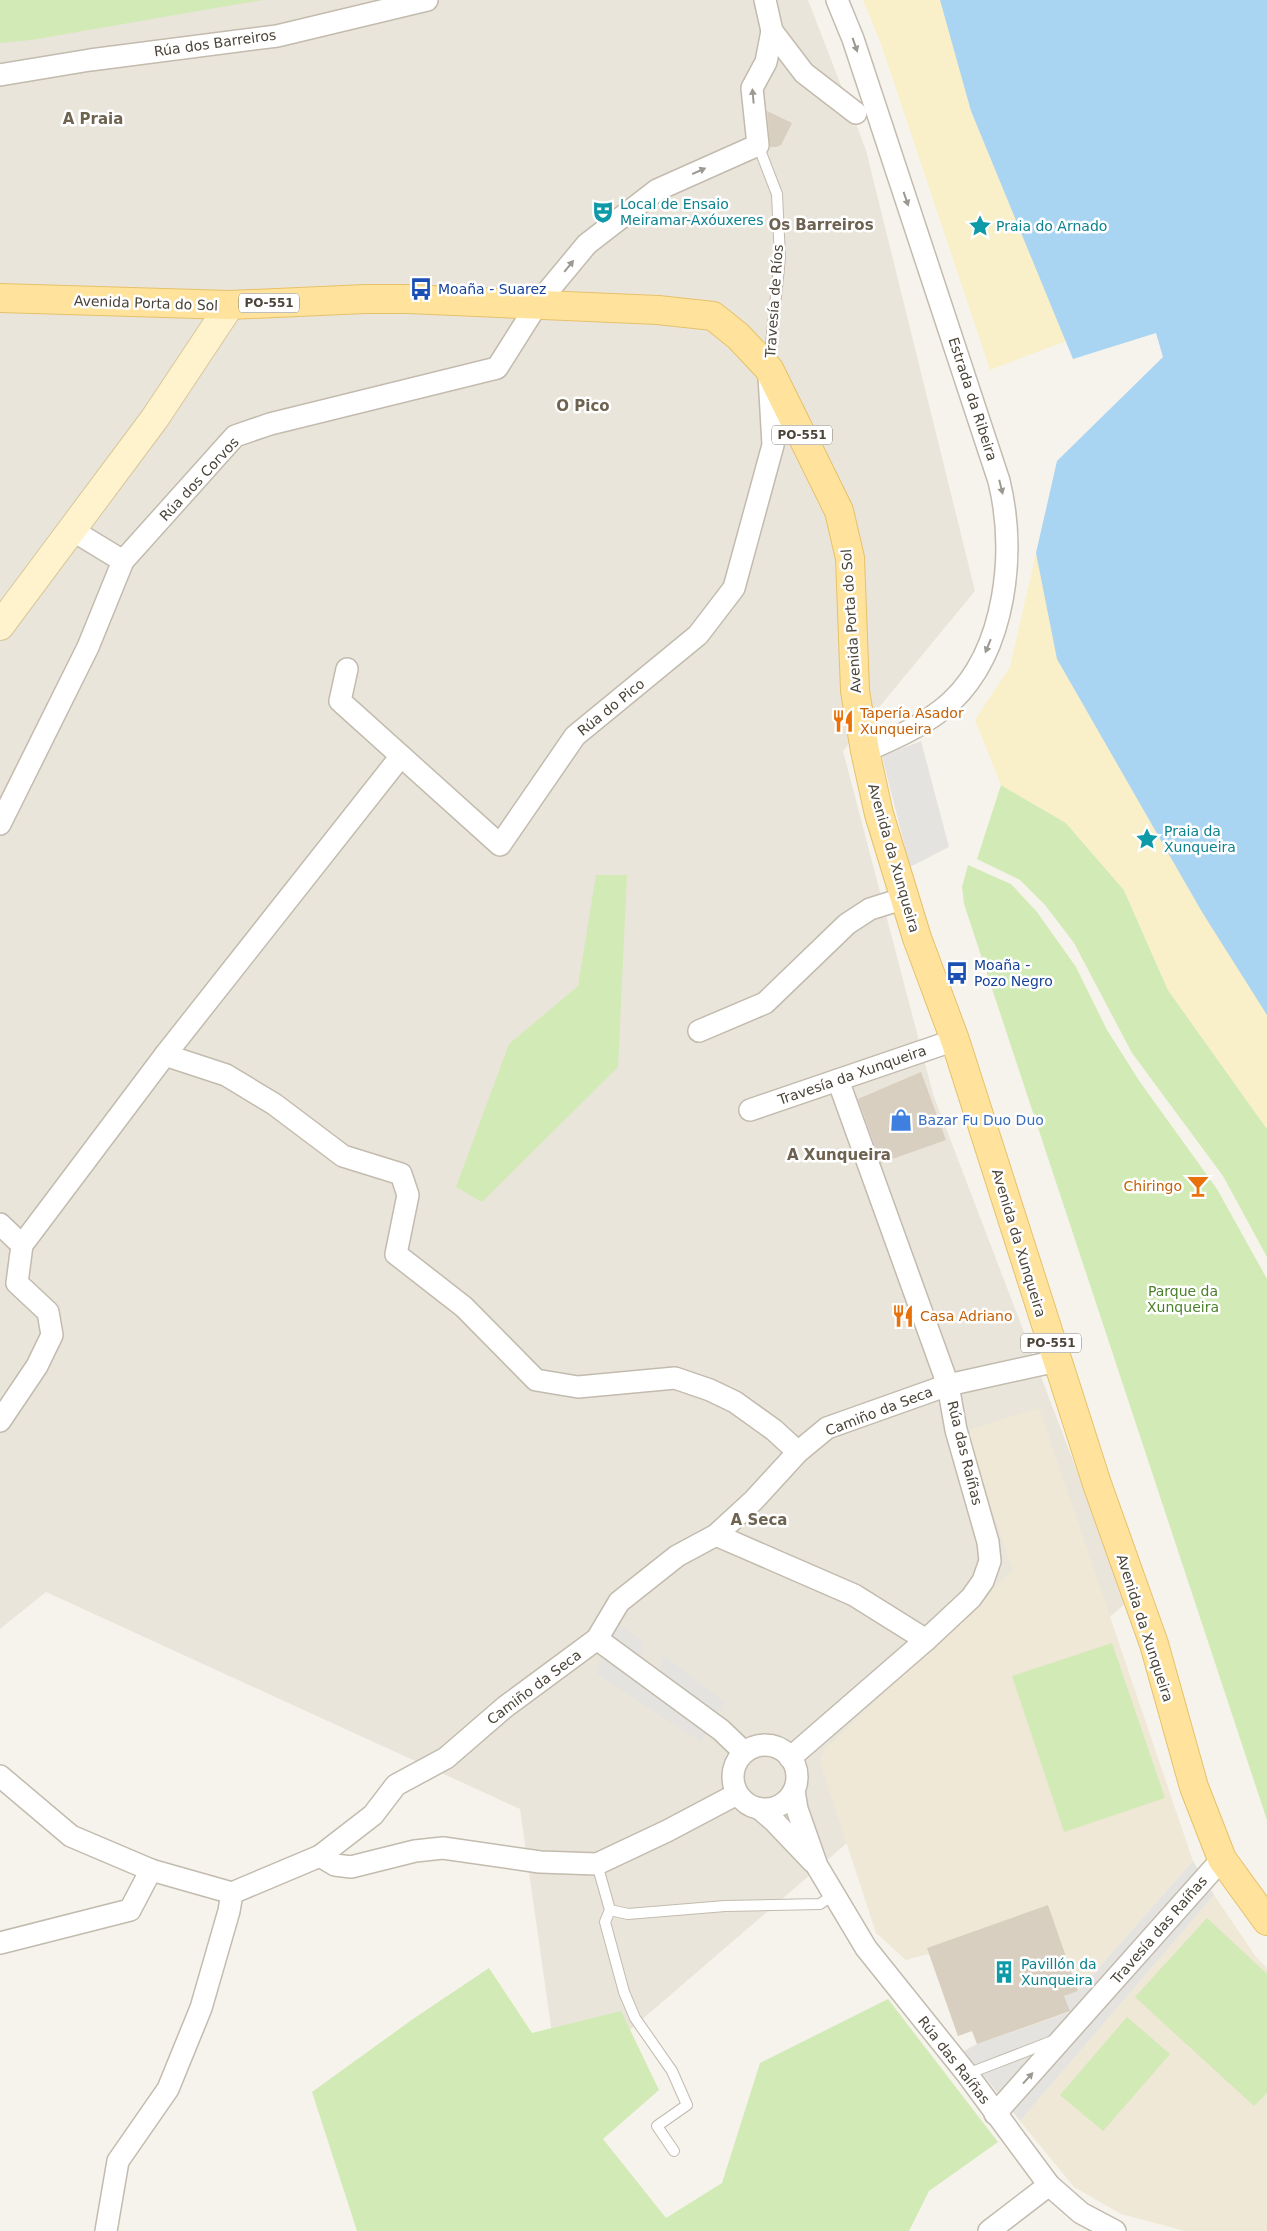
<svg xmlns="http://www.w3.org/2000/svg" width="1267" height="2231" viewBox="0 0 1267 2231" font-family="'DejaVu Sans',sans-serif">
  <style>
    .residential { fill: #eae5da }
    .education { fill: #efe8d6 }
    .green { fill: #d2eab5 }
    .sand { fill: #f9efc9 }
    .parking { fill: #e5e3e0 }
    .water { fill: #a9d4f2 }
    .building { fill: #d8cfc1 }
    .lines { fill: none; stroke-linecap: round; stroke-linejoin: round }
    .lane-casing { stroke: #c2bbae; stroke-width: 12 }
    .street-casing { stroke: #c2bbae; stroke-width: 24 }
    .secondary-casing { stroke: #d6c79b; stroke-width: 30 }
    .primary-casing { stroke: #e6c16a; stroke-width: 30 }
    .lane { stroke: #fff; stroke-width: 10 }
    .street { stroke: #fff; stroke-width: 21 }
    .secondary { stroke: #fff3cd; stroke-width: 28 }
    .primary { stroke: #ffe39c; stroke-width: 28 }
    .oneway { fill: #9c9892 }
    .labels { text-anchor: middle; stroke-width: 5; stroke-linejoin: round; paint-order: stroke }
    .shield { fill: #fff; stroke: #817c74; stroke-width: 1 }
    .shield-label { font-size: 12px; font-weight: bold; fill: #4b4439 }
    .street-label { font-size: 14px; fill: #4b4439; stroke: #fff }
    .culture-label { font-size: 14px; fill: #0d838f; stroke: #fff; text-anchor: start }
    .transit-label { font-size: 14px; fill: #164399; stroke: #fff; text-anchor: start }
    .food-label { font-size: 14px; fill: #c56008; stroke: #fff; text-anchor: start }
    .shop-label { font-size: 14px; fill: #366cbe; stroke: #fff; text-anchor: start }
    .park-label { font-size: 14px; fill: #4a7f2a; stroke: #fff }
    .neighbourhood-label { font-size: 15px; font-weight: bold; fill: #6e6250; stroke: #fff }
  </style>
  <rect width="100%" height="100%" fill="#f6f3ec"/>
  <polygon class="residential" points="0,0 808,0 866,150 975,591 843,751 933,1094 1127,1602 560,2090 520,1809 46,1592 0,1629"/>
  <g class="education">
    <polygon points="1039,1408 1193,1861 1078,1991 1065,1996 1070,2012 977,2044 972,2031 958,2036 929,1954 906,1960 876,1933 820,1762 825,1749 1013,1570 967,1438 972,1429"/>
    <polygon points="1214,1895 1256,1957 1267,1968 1267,2231 1185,2231 1121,2214 1074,2187 1020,2121"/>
  </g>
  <g class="green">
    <polygon points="0,0 262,0 31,40 0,43"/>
    <polygon points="1001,785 1066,823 1124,890 1168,990 1267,1129 1267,1257 1223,1176 1132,1053 1074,943 1045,905 1020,880 977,859"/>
    <polygon points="968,865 1011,884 1037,912 1076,967 1107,1030 1140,1082 1217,1189 1267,1279 1267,1820 964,904 962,887"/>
    <polygon points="596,875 627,875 618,1067 482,1202 456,1187 509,1044 578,986"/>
    <polygon points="1112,1643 1165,1798 1064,1832 1012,1676"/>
    <polygon points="1207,1918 1267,1974 1267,2093 1254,2106 1135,1997"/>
    <polygon points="489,1968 532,2033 621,2011 659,2090 603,2139 666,2218 722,2183 760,2063 888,1999 998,2142 929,2191 909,2231 357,2231 312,2092 413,2019"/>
    <polygon points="1127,2017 1170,2054 1103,2131 1060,2095"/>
  </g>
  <g class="sand">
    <polygon points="863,0 941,0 971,111 1066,341 990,370 881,44"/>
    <polygon points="1036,553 1224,855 1267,916 1267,1129 1168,990 1124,890 1066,823 1001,785 975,720 1010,667"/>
  </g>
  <g class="parking">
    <polygon points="921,741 949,847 910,867 882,756"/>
    <polygon points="615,1622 642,1641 640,1661 659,1674 663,1655 725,1702 701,1742 597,1674"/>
    <polygon points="1193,1861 1214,1895 1020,2121 964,2051 977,2044 1070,2012 1064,1996 1078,1991"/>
  </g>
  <polygon class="water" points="940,0 1267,0 1267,1015 1202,912 1057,659 1036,553 1057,461 1163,357 1156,333 1073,359 971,111"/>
  <g class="building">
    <polygon points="767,111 792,123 781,145 776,147 770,147"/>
    <polygon points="921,1072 946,1140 881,1163 858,1099"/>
    <polygon points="1048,1905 1078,1991 1064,1996 1070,2011 977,2044 972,2031 958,2036 927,1948"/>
  </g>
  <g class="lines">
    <defs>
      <g id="lane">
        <polyline points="758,145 777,194 780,258 769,362"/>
        <polyline points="597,1864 610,1910 605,1922 624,1992 635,2018 672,2071 687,2105 657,2126 674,2151"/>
        <polyline points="610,1910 628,1914 725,1906 820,1904 833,1895"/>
        <polyline points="967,2074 1055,2040"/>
      </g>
      <g id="street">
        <polyline points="765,0 772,31 804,73 856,113"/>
        <path d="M 837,0 L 853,39 L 999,481 C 1016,551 1007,649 951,702 C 927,724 894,739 865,751"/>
        <polyline points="0,75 90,60 277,36 427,0"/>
        <polyline points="72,530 123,561"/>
        <polyline points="347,669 340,701 500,845 575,736 698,635 734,588 773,445 769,376"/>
        <polyline points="0,824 88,647 123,561 235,436 270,424 497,368 538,303 587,244 657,190 758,145 752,88 766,62 772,31"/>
        <polyline points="699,1031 765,1003 847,924 870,909 905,898"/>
        <polyline points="165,1055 226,1075 274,1104 343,1156 401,1174 408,1195 396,1254 464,1307 536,1380 578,1387 675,1378 710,1390 735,1402 774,1430 798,1452"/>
        <polyline points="750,1110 955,1040"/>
        <polyline points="0,1224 22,1245"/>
        <polyline points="0,1421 37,1366 52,1335 48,1312 17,1283 22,1245 165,1055 401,756"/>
        <polyline points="716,1535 854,1595 926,1640"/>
        <polyline points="597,1639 721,1730 744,1752"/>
        <circle cx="765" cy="1777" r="32"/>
        <polyline points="790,1758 926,1640 971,1598 983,1581 990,1561 988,1542 956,1430 948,1385 838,1080"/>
        <polyline points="0,1776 71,1836 151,1870 232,1893 320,1856 373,1815 396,1785 446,1758 505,1707 597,1639 619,1602 677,1556 716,1535 753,1501 798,1452 827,1428 948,1385 1057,1361"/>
        <polyline points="794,1791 797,1809 817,1866 866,1948 967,2074 1049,2185 1081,2213 1115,2231"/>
        <polyline points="760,1809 774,1821 813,1862"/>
        <polyline points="320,1856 335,1865 351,1867 415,1851 443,1848 540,1862 597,1864 667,1831 737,1794"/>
        <polyline points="0,1943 130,1910 151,1870"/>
        <polyline points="995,2114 1222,1859"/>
        <polyline points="106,2231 118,2161 168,2089 201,2008 229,1911 232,1893"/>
        <polyline points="989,2231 1049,2185"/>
      </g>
      <polyline id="secondary" points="0,626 155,418 230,305"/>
      <polyline id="primary" points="0,298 230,305 365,299 408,299 658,310 713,316 738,336 769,369 839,511 850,558 855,691 865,751 879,814 917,938 955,1040 1097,1484 1154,1644 1194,1787 1222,1859 1267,1921"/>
    </defs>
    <use href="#lane" class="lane-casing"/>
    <use href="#street" class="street-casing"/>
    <use href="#secondary" class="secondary-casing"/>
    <use href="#primary" class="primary-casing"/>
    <use href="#lane" class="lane"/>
    <use href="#street" class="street"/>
    <use href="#secondary" class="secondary"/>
    <use href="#primary" class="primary"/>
  </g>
  <defs><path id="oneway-solid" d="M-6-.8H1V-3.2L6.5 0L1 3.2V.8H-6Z" transform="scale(1.25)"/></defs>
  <g class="oneway">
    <use href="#oneway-solid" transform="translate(855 45) rotate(71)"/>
    <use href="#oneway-solid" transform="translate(753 96) rotate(-95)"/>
    <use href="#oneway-solid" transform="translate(699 171) rotate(-24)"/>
    <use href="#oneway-solid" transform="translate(906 199) rotate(71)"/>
    <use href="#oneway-solid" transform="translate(569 266) rotate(-51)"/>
    <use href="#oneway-solid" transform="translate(1001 487) rotate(76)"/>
    <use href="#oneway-solid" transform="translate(988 646) rotate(112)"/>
    <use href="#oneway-solid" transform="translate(1028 2078) rotate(-48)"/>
  </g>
  <defs>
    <symbol id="theatre-bare" viewBox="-9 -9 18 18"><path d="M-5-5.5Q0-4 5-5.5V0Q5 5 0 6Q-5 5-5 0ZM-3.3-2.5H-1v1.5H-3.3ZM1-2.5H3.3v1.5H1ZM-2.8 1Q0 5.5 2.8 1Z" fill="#0f9aa8" stroke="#fff" stroke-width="2.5" paint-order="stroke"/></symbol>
    <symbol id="sight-bare" viewBox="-9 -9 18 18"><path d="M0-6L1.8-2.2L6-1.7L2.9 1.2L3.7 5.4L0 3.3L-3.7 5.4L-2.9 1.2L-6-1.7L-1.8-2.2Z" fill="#0f9aa8" stroke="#fff" stroke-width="2.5" paint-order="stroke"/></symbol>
    <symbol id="bus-bare" viewBox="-9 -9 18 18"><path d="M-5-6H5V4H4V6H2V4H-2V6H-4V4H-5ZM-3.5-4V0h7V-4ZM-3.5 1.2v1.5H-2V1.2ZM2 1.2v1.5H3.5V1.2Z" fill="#1a4fb4" stroke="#fff" stroke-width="2.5" paint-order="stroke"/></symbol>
    <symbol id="restaurant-bare" viewBox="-9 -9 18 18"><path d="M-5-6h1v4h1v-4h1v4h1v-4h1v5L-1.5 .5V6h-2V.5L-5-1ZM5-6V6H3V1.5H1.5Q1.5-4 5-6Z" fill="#e8710a" stroke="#fff" stroke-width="2.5" paint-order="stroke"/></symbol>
    <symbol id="shop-bare" viewBox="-9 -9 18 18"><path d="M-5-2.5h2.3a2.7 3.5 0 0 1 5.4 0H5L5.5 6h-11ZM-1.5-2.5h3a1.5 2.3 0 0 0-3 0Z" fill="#3f7fe0" stroke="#fff" stroke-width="2.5" paint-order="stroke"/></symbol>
    <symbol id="bar-bare" viewBox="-9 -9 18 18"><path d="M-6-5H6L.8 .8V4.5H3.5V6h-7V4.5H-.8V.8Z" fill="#e8710a" stroke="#fff" stroke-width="2.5" paint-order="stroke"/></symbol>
    <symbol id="building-bare" viewBox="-9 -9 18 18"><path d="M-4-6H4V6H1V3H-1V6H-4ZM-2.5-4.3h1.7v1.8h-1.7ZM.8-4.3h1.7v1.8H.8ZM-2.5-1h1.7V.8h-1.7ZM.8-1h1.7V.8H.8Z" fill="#0f9aa8" stroke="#fff" stroke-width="2.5" paint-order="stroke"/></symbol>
  </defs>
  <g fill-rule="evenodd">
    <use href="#theatre-bare" x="587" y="196" width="32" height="32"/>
    <use href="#sight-bare" x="964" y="210" width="32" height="32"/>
    <use href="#bus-bare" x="405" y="273" width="32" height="32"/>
    <use href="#restaurant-bare" x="827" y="705" width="32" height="32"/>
    <use href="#sight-bare" x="1131" y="823" width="32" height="32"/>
    <use href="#bus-bare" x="941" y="957" width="32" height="32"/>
    <use href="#shop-bare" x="885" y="1104" width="32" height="32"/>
    <use href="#bar-bare" x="1182" y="1170" width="32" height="32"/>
    <use href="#restaurant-bare" x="887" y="1300" width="32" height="32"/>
    <use href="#building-bare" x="988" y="1956" width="32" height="32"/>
  </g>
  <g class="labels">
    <g class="shield">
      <rect x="239" y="293.5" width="60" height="19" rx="4"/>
      <rect x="772" y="425.5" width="60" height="19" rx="4"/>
      <rect x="1021" y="1333.5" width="60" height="19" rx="4"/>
    </g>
    <g class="shield-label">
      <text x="269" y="307">PO-551</text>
      <text x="802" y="439">PO-551</text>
      <text x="1051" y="1347">PO-551</text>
    </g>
    <g class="street-label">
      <text transform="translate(215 43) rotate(-8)" y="5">Rúa dos Barreiros</text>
      <text transform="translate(774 301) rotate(-86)" y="5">Travesía de Ríos</text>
      <text transform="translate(146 303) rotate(2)" y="5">Avenida Porta do Sol</text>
      <text transform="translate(973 399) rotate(72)" y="5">Estrada da Ribeira</text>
      <text transform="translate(199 479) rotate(-47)" y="5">Rúa dos Corvos</text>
      <text transform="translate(851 621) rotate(-94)" y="5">Avenida Porta do Sol</text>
      <text transform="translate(611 707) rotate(-39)" y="5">Rúa do Pico</text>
      <text transform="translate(894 858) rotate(74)" y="5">Avenida da Xunqueira</text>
      <text transform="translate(852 1075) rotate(-19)" y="5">Travesía da Xunqueira</text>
      <text transform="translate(1019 1243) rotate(73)" y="5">Avenida da Xunqueira</text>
      <text transform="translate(879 1411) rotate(-21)" y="5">Camiño da Seca</text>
      <text transform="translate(965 1453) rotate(76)" y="5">Rúa das Raíñas</text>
      <text transform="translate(1145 1628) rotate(72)" y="5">Avenida da Xunqueira</text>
      <text transform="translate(534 1687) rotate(-37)" y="5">Camiño da Seca</text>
      <text transform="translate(1159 1930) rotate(-49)" y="5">Travesía das Raíñas</text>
      <text transform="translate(954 2060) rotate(52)" y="5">Rúa das Raíñas</text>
    </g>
    <g class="culture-label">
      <text x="620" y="209">Local de Ensaio<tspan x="620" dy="16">Meiramar-Axóuxeres</tspan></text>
      <text x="996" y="231">Praia do Arnado</text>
      <text x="1164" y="836">Praia da<tspan x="1164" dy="16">Xunqueira</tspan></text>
      <text x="1021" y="1969">Pavillón da<tspan x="1021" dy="16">Xunqueira</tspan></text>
    </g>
    <g class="transit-label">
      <text x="438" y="294">Moaña - Suarez</text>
      <text x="974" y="970">Moaña -<tspan x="974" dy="16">Pozo Negro</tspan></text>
    </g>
    <g class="food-label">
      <text x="860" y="718">Tapería Asador<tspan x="860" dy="16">Xunqueira</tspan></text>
      <text x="1182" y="1191" text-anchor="end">Chiringo</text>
      <text x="920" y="1321">Casa Adriano</text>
    </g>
    <g class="shop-label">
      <text x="918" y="1125">Bazar Fu Duo Duo</text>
    </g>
    <g class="park-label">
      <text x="1183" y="1296">Parque da<tspan x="1183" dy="16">Xunqueira</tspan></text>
    </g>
    <g class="neighbourhood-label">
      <text x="93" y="124">A Praia</text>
      <text x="821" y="230">Os Barreiros</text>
      <text x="583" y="411">O Pico</text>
      <text x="839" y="1160">A Xunqueira</text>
      <text x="759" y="1525">A Seca</text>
    </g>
  </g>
</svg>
